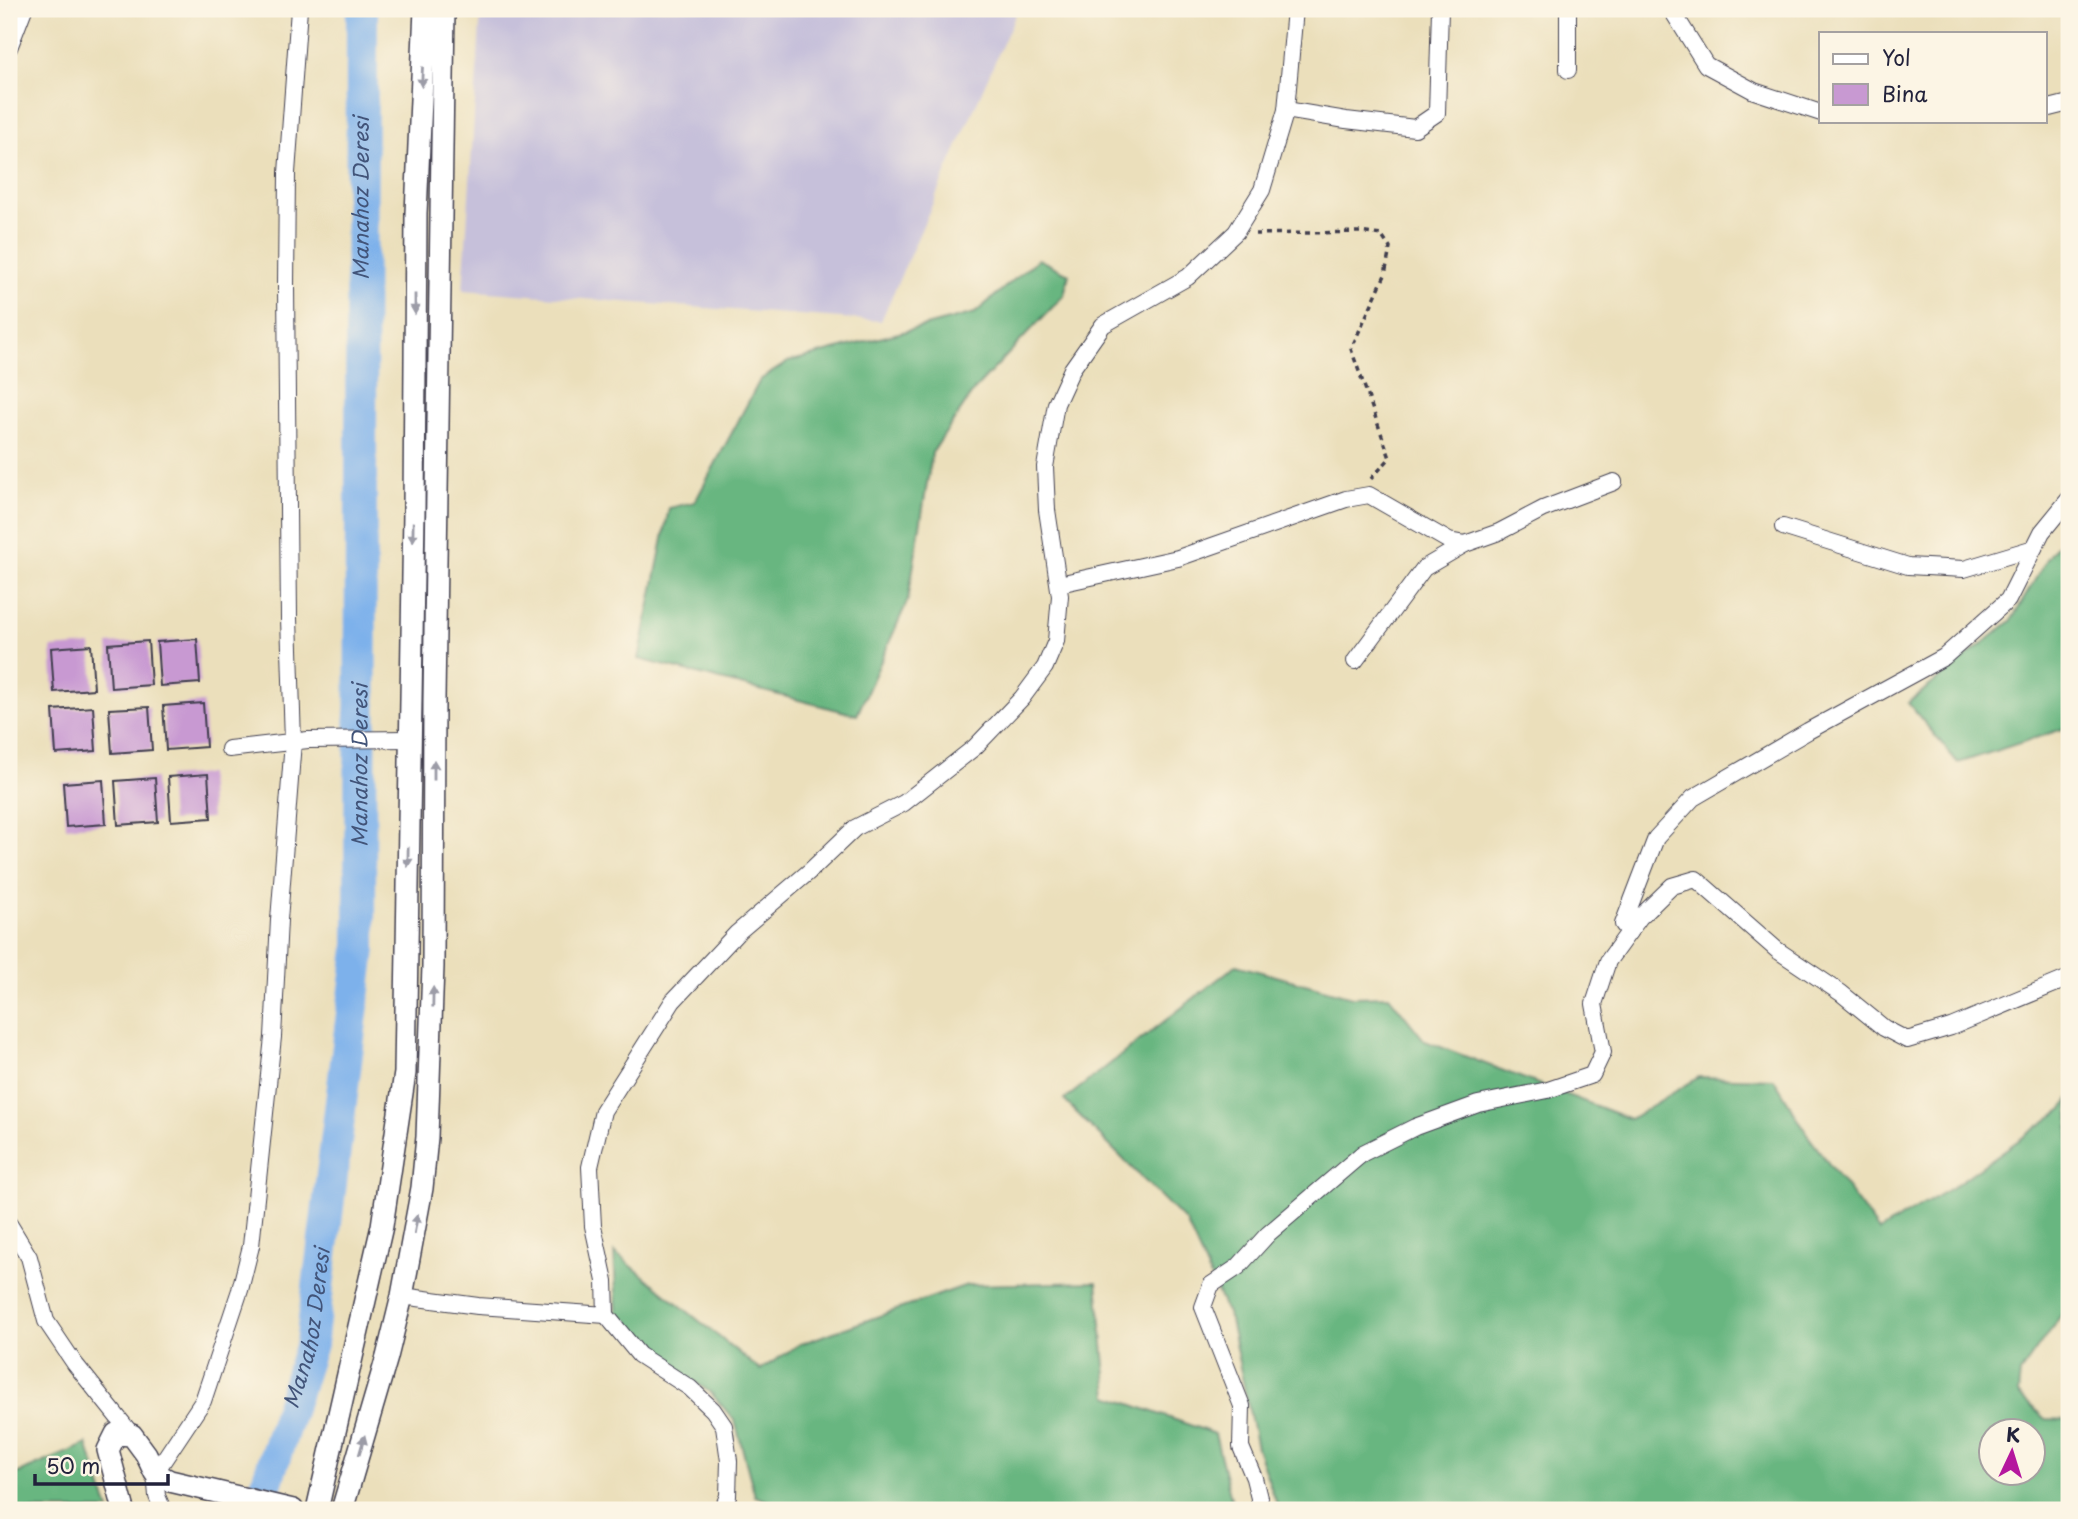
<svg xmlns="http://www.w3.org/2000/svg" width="2078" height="1519" viewBox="0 0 2078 1519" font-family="'Playpen Sans',sans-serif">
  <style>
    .industrial { fill: #c6c0da }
    .forest { fill: #67b680; stroke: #446c5e; stroke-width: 2; fill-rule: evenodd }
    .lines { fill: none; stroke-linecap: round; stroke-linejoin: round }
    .river { stroke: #7db1eb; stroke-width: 32 }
    .building { fill: #c899d2 }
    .street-casing { stroke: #403e4e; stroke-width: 18 }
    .secondary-casing { stroke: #403e4e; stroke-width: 24 }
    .path { stroke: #403e4e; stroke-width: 3.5; stroke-dasharray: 5 5; stroke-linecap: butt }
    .street { stroke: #fff; stroke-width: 16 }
    .secondary { stroke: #fff; stroke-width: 21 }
    .oneway { fill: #9c9ca7 }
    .labels { text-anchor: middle; stroke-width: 5; stroke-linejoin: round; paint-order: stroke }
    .water-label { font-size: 21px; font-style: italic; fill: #425479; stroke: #fcf5e5 }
  </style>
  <rect width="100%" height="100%" fill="#fcf5e5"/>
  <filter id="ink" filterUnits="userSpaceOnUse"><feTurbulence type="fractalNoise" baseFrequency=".0143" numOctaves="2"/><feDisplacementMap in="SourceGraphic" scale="14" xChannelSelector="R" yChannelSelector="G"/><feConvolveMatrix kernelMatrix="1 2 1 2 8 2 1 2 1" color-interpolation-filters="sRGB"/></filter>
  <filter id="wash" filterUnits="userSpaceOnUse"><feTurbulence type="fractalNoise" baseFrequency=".00686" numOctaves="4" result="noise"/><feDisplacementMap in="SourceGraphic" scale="28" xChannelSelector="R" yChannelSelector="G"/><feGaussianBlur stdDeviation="1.57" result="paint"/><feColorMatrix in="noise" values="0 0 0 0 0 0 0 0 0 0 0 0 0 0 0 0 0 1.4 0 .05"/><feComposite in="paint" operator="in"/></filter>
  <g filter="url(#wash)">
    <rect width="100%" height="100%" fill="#ebdfbb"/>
    <polygon class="industrial" points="481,9 1018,9 881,321 463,290"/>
    <g class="forest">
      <polygon points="1038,259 1069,274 1064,295 975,389 932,453 908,600 857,715 639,659 669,508 695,502 760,380 788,362 975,313"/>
      <polygon points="2069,529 2069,727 1958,763 1908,703 2011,621 2047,559"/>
      <path d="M 1236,965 L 1352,997 L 1389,996 L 1425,1041 L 1630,1119 L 1699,1077 L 1774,1079 L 1809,1137 L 1879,1231 L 1951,1188 L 2063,1109 L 2069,1098 L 2069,1304 L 2020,1373 L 2018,1394 L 2045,1419 L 2069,1420 L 2069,1510 L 1279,1510 L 1257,1448 L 1230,1320 L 1186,1222 L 1064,1100 ZM 1990,1432 L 2032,1432 L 2032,1474 L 1990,1474 Z"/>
      <polygon points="614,1252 760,1370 800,1344 967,1285 1097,1282 1108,1396 1215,1434 1234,1510 791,1510 755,1496 735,1421 711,1393 652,1353 617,1315"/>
      <polygon points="87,1444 109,1510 9,1510 9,1477"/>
    </g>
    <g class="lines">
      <path class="river" id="s1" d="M 258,1510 L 311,1344 L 360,949 L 362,9"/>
    </g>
    <g id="blocks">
      <g class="building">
        <polygon points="197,639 200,683 160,686 157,642"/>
        <polygon points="148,641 151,685 111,688 108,644"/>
        <polygon points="91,645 94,689 54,692 51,648"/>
        <polygon points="203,703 206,747 166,750 163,706"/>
        <polygon points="93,707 96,751 56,754 53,710"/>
        <polygon points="149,707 152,750 112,753 109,709"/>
        <polygon points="208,774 211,818 171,821 168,777"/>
        <polygon points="155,778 158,822 118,825 115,781"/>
        <polygon points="103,780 106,824 66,827 63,783"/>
      </g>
    </g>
  </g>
  <g filter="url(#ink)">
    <use href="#blocks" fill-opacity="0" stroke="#403e4e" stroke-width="2"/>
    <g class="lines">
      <defs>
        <g id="street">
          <polyline points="1568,9 1568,70"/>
          <polyline points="1671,9 1706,65 1754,91 1821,113"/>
          <polyline points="9,48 24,9"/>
          <polyline points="2045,109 2069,103"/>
          <polyline points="1286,110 1346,120 1415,128 1437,113 1440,9"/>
          <polyline points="2069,499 2042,532 2008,600 1944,657 1808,731 1693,798 1656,838 1623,924 1629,932 1640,917 1672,886 1696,879 1777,950 1841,993 1884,1028 1907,1040 1951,1027 2069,978"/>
          <polyline points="1783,527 1908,566 1964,569 2034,548"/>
          <polyline points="1059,584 1178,558 1346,499 1369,495 1449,541 1465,544 1499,532 1543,509 1614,482"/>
          <polyline points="1355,661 1424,568 1465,544"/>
          <polyline points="229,749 308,740 410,739"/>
          <polyline points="9,1224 29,1257 46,1321 75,1364 132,1435"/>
          <polyline points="402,1296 478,1306 606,1315 605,1281 593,1226 590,1167 603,1111 673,1001 737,933 811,870 855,828 904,803 975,747 1022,698 1045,667 1056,641 1060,596 1047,510 1045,467 1056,404 1072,369 1103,325 1188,277 1236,232 1262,190 1286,110 1295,9"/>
          <polyline points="606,1315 639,1355 690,1388 713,1410 724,1426 729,1461 728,1496 722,1510"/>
          <polyline points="163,1510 157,1496 155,1473 203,1401 240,1290 251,1246 273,1037 279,920 293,742 289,618 286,286 287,173 299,9"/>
          <polyline points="1262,1510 1254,1478 1241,1447 1242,1406 1203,1307 1211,1285 1238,1267 1268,1234 1363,1153 1415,1127 1478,1104 1548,1090 1592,1075 1603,1052 1594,1004 1608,961 1629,932"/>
        </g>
        <g id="secondary">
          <polyline points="124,1510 108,1450 116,1434 132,1435 146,1454 155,1473 170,1481 293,1510"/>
          <polyline points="317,1510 382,1226 405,1073 414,512 416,213 425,9"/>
          <polyline points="342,1510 387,1357 402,1296 422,1188 427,1137 433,966 434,700 444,9"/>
        </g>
      </defs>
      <use href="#street" class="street-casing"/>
      <use href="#secondary" class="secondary-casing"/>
      <polyline class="path" points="1255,234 1360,232 1381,235 1390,248 1385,275 1351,349 1390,458 1369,481"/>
      <use href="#street" class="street"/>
      <use href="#secondary" class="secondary"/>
    </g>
    <defs><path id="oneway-solid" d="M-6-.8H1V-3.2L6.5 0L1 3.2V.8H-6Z" transform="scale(1.75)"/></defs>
    <g class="oneway">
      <use href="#oneway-solid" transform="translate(422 77) rotate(93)"/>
      <use href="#oneway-solid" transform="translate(415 304) rotate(90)"/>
      <use href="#oneway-solid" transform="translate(413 532) rotate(91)"/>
      <use href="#oneway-solid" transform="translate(434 770) rotate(-90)"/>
      <use href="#oneway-solid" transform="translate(408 857) rotate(91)"/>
      <use href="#oneway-solid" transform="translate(433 997) rotate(-89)"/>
      <use href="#oneway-solid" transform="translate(416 1224) rotate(-80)"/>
      <use href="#oneway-solid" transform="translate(362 1445) rotate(-74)"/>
    </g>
  </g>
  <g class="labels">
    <g class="water-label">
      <text dy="7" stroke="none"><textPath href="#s1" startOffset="1323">Manahoz Deresi</textPath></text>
      <text dy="7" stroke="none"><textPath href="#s1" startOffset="756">Manahoz Deresi</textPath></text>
      <text dy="7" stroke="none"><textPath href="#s1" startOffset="189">Manahoz Deresi</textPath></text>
    </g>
  </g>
  <rect width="2078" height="1519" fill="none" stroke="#fcf5e5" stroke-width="35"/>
  <rect x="1819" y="32" width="228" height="91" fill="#fcf5e5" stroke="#a5a1a1" stroke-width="2"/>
  <rect x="1833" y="54" width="35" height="10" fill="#ffffff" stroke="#a5a1a1" stroke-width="2"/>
  <text x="1882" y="66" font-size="21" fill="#22223b">Yol</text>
  <rect x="1833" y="84" width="35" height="21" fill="#c899d2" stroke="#a5a1a1" stroke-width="2"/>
  <text x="1882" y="102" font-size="21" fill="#22223b">Bina</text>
  <g transform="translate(2012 1452) rotate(4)"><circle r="33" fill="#fcf5e5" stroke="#a5a1a1" stroke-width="2"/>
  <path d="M0-5L12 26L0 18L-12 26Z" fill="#b5179e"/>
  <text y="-10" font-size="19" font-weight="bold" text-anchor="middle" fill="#22223b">K</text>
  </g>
  <path d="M35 1474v10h133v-10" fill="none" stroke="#22223b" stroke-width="3.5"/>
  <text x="46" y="1474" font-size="21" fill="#22223b" stroke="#fcf5e5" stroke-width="5" paint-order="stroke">50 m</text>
</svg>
